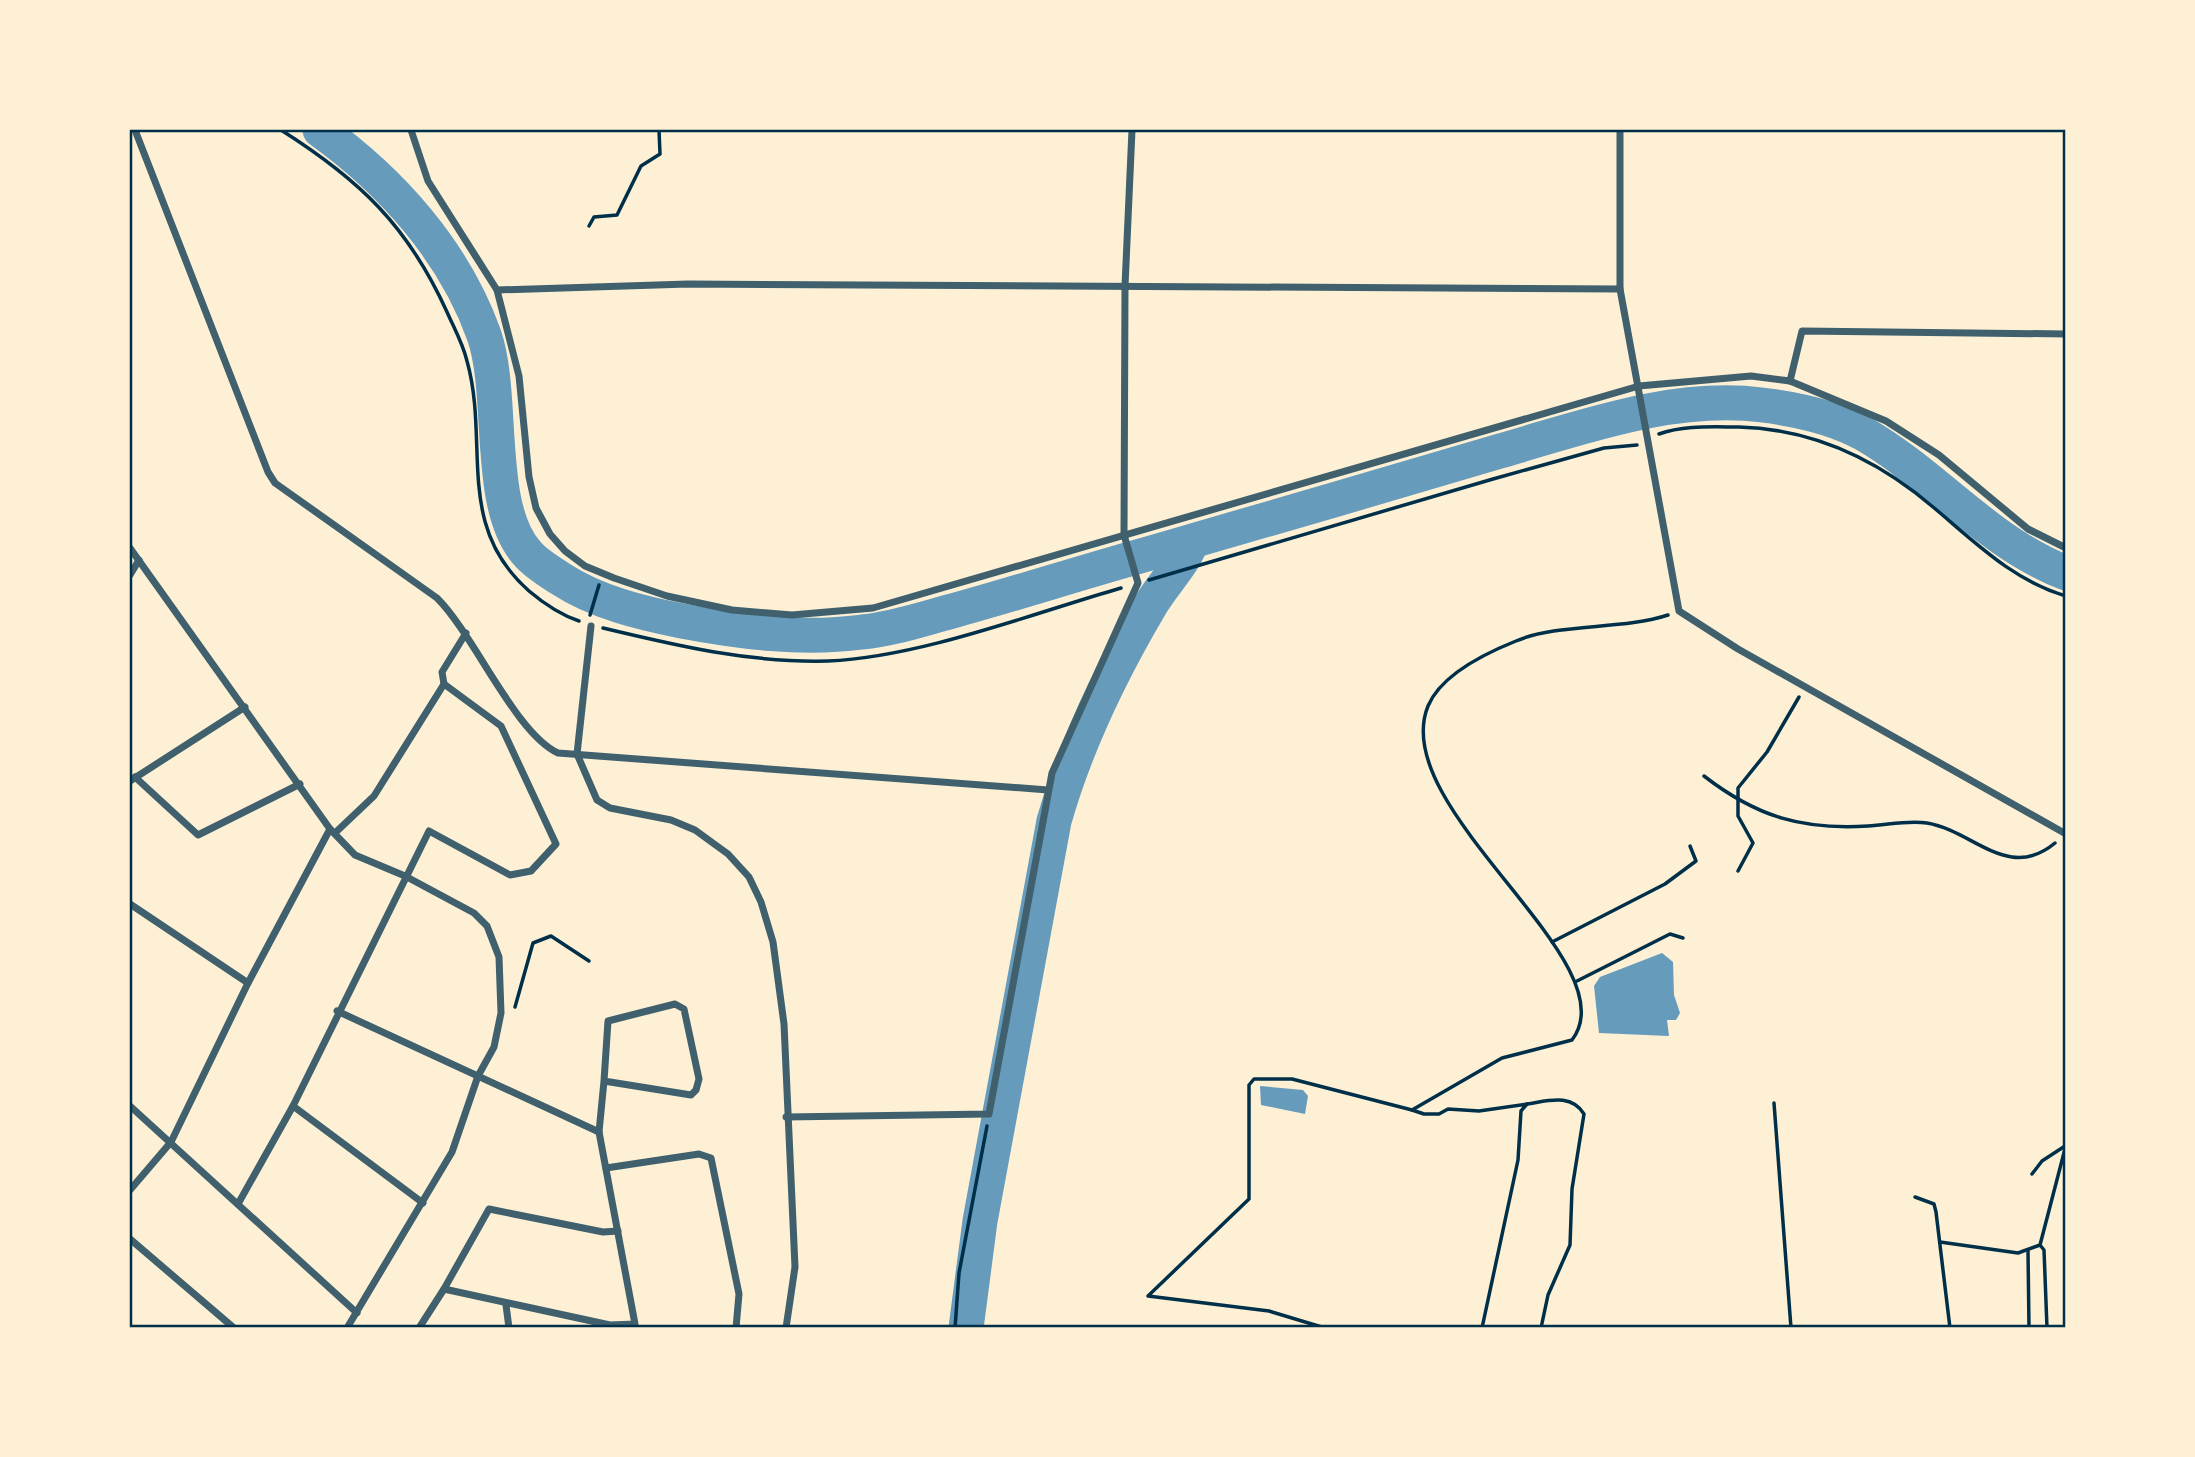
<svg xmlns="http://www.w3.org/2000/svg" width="2195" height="1457" viewBox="0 0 2195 1457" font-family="Cabin,sans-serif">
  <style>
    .water { fill: #669bbc }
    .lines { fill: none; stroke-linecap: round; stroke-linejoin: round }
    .river { stroke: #669bbc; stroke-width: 35 }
    .path { stroke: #003049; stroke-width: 3.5 }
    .minor { stroke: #3f606c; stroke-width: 7 }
    .neatline { fill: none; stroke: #003049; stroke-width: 2.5 }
  </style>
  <rect width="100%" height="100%" fill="#fdf0d5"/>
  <g class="water">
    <polygon points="1662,953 1673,962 1674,995 1680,1013 1676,1020 1667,1020 1669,1036 1599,1033 1594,986 1600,977"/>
    <polygon points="1260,1086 1303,1090 1308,1096 1305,1114 1261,1105"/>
  </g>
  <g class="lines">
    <g class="river">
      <path d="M 320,130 C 391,181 454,251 484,335 C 505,395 485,506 527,553 C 535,563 550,572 561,579 C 596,602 641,613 682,621 C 741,632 801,640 862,632 C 894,629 925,618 956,610 C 1021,592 1086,571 1151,553 C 1267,520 1384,485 1500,451 C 1584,427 1673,394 1762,405 C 1795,409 1835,418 1864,434 C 1935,475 1988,543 2066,573"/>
      <path d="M 966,1328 L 980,1221 L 1054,821 C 1075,747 1111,672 1150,606 C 1162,585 1182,566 1191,543"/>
    </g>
    <g class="path">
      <path d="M 281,130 C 360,180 408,226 447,312 C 454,328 463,344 467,361 C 490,443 454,525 529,591 C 542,602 561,615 579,621"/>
      <polyline points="589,226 594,217 617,215 641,166 660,154 659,130"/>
      <path d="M 1659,434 C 1683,425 1713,427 1739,427 C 1813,429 1878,460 1933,507 C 1975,542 2012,580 2066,596"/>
      <polyline points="1149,580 1493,479 1604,448 1637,445"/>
      <polyline points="590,615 599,585"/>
      <path d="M 603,628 C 678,646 750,663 828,661 C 920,657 1031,614 1121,588"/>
      <path d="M 1704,776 C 1757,817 1802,830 1868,826 C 1888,825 1907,820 1927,823 C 1974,831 2008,882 2055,843"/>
      <polyline points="1738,871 1753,843 1738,816 1738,788 1767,752 1799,697"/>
      <polyline points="1552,942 1665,884 1696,861 1690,846"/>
      <polyline points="1577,981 1670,934 1683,938"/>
      <polyline points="515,1007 533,943 551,936 589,961"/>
      <polyline points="1774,1103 1791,1328"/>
      <path d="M 1527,1104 C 1548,1101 1571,1093 1584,1114 L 1572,1189 L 1570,1245 L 1548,1295 L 1541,1328"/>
      <polyline points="1412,1110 1424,1114 1439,1114 1448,1109 1479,1111 1527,1104 1521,1111 1518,1160 1482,1328"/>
      <polyline points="2032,1174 2042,1161 2065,1146"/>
      <polyline points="1915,1197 1934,1204 1936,1212 1950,1328"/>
      <polyline points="1940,1242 2018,1253 2040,1245 2066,1145"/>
      <polyline points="2040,1245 2044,1250 2047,1328"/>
      <polyline points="2028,1251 2029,1328"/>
      <polyline points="955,1328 959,1273 987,1126"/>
      <path d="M 1325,1328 L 1269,1311 L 1148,1296 L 1249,1199 L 1249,1085 L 1254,1079 L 1292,1079 L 1412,1110 L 1502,1058 L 1572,1040 C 1632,962 1386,809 1428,706 C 1441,675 1486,653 1516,641 C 1558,623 1623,630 1668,615"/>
    </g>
    <g class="minor">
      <path d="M 135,130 L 268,472 L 275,483 L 437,598 C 475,636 515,733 558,753 L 1048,790"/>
      <polyline points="411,130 428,181 497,290 519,376 529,477 536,508 550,534 565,551 585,566 614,578 667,596 732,610 792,615 873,608 1639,386 1751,376 1790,381 1886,421 1939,455 2028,529 2066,548"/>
      <polyline points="1620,130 1620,289 1679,611 1738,649 2066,834"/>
      <polyline points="497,290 688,284 1620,289"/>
      <polyline points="1790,381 1802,331 2066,334"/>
      <polyline points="130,548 330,829 355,855 405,876 474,913 487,926 499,957 501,1013 494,1047 478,1076 452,1152 347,1328"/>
      <polyline points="130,575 139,560"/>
      <polyline points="591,626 577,754 597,800 610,808 671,820 695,830 728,854 749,877 761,902 773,942 784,1024 795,1267 786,1328"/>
      <polyline points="135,777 198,835 300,784"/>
      <polyline points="130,781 245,707"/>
      <polyline points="336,832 374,796 444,684 442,672 466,633"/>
      <polyline points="130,904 248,983"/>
      <polyline points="337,1011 599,1132"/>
      <polyline points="130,1106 357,1313"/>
      <polyline points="786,1117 989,1114 1052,773 1138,583 1124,535 1125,286 1132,130"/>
      <polyline points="606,1168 699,1154 711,1158 739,1294 736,1328"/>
      <polyline points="130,1190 171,1142 248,983 330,829"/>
      <polyline points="423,1203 293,1106 429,831 510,875 531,871 556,844 501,726 444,684"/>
      <polyline points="238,1204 293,1106"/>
      <polyline points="130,1239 234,1328"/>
      <polyline points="444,1289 489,1209 603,1232 618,1231"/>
      <polyline points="506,1305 509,1328"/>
      <polyline points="419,1328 444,1289 610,1325 635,1324 599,1132 604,1081 691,1095 696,1090 699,1079 684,1009 675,1004 608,1021 604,1081"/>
    </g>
  </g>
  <rect width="2195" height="1457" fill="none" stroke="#fdf0d5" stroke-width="262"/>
  <rect x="131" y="131" width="1933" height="1195" class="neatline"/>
</svg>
